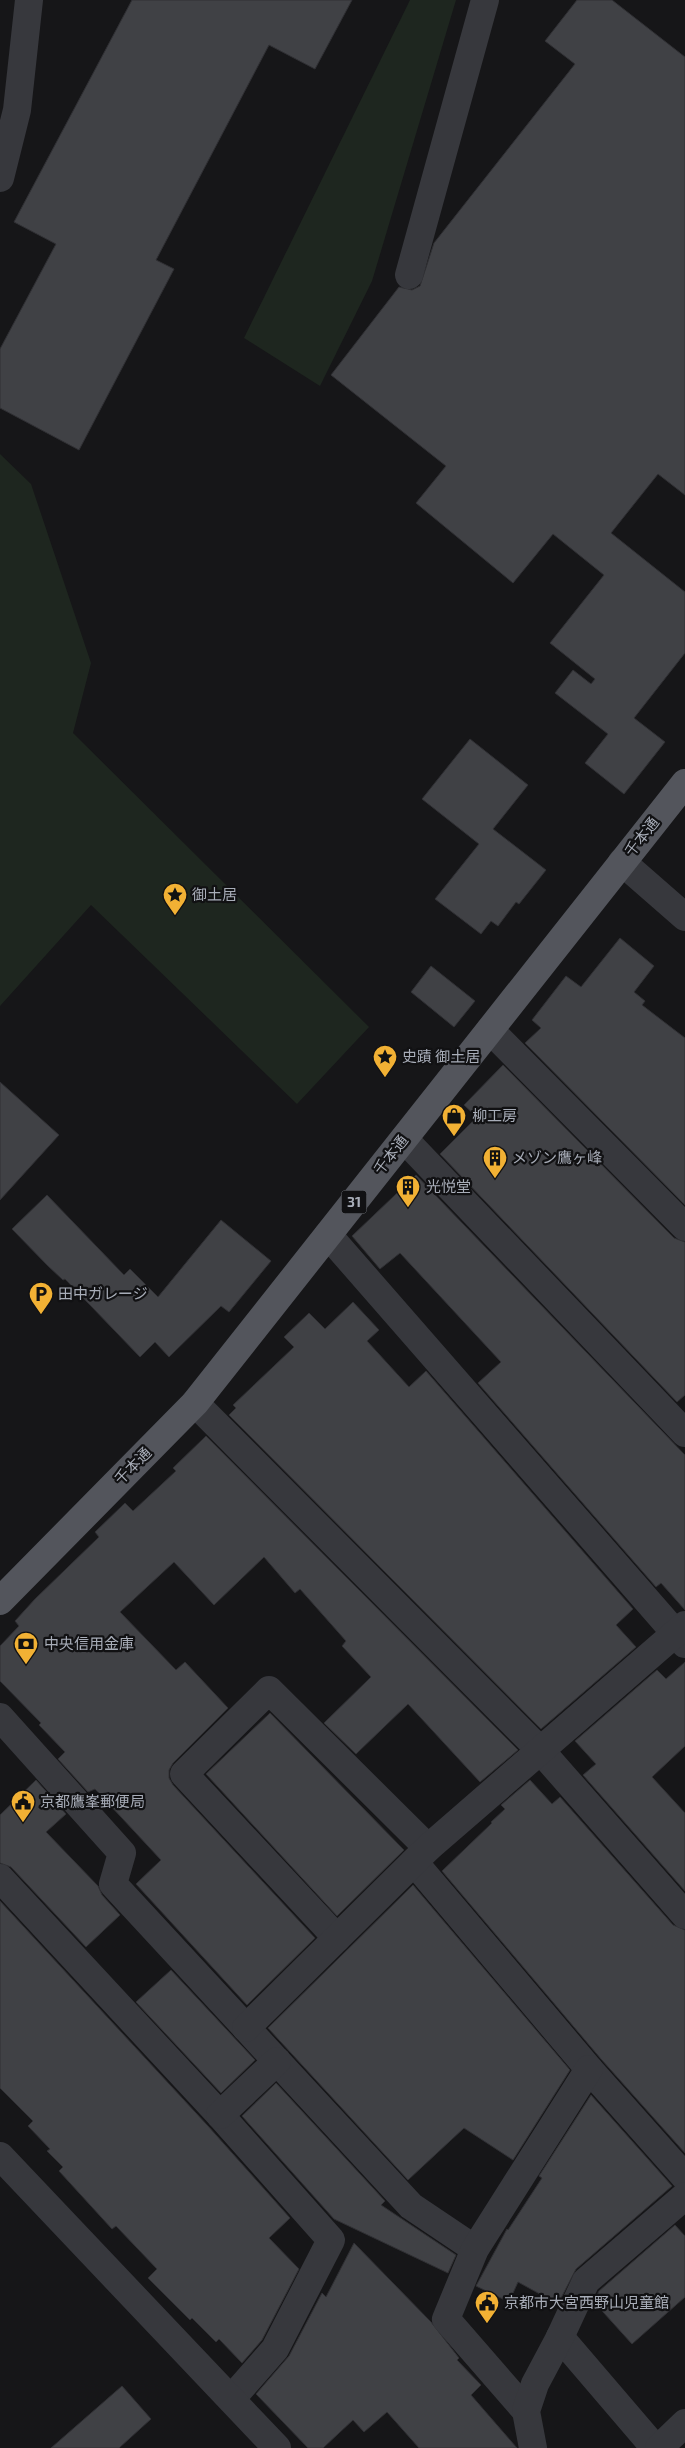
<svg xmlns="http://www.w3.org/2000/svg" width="685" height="2448" viewBox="0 0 685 2448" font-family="'Exo 2','Noto Sans JP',sans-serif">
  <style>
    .green { fill: #1e261f }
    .building { fill: #404145; stroke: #303034 }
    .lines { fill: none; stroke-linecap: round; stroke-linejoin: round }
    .minor { stroke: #37383d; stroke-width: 28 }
    .major { stroke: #53555c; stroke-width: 28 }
    .labels { text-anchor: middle; stroke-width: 4.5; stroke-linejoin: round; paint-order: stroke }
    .shield { fill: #111113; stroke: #7b7e86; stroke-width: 1 }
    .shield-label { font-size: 14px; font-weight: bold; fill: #a8adb8 }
    .street-label { font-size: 15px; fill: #a8adb8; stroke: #111113 }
    .poi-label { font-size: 15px; fill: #a8adb8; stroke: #111113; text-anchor: start }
  </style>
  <rect width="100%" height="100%" fill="#161618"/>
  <g class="green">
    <polygon points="410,0 456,0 372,281 320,386 244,338"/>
    <polygon points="0,454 31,484 91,663 73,733 369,1027 297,1104 91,905 0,1006"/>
  </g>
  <g class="building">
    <polygon points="132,0 352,0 315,69 269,45 156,260 174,269 79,450 0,408 0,349 56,244 14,222"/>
    <polygon points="577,0 612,0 685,57 685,495 658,474 611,533 685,592 685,653 634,718 665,742 624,794 585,763 608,734 555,693 573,670 591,684 595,679 550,643 604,575 553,534 513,583 416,503 446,466 331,375 399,287 412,290 420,286 434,243 575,64 545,41"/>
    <polygon points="470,739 528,785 493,829 546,870 519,904 516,902 498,926 491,921 481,934 435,899 479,844 422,799"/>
    <polygon points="620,938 654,966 634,992 645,1001 642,1005 685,1038 685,1205 525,1043 541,1028 532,1020 566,976 581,987"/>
    <polygon points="431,966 475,1001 454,1027 411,992"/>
    <polygon points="503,1065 674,1238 685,1242 685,1395 677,1402 440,1154 477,1117 464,1105"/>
    <polygon points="0,1082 59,1135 0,1200"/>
    <polygon points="416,1175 685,1455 685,1610 661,1583 656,1587 478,1383 501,1362 400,1253 380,1269 352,1236"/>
    <polygon points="47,1195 124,1275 130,1269 158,1297 221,1220 271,1261 229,1312 221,1306 169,1357 155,1342 140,1357 65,1279 63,1280 48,1266 12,1229"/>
    <polygon points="353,1302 379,1330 367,1341 409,1387 426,1371 633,1609 616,1625 636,1647 541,1729 229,1415 236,1408 233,1405 294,1347 284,1337 309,1313 325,1329"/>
    <polygon points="206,1436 518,1750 480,1782 408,1704 356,1754 324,1723 371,1677 342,1646 346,1641 300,1589 295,1593 264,1557 214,1605 174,1562 120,1612 176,1670 185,1662 228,1708 173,1763 169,1770 169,1778 173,1785 315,1938 247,2005 136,1884 161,1860 95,1789 88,1792 58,1759 65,1752 39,1725 41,1723 0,1681 0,1646 19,1626 15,1621 35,1599 99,1537 95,1532 125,1503 133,1511 176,1471 173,1468"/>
    <polygon points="685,1662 685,1746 652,1777 685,1813 685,1891 583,1775 596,1764 575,1741 657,1670 666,1679"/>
    <polygon points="270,1713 404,1850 337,1916 206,1774"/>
    <polygon points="36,1780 66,1814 46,1832 98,1886 102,1895 120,1915 86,1947 11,1867 0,1863 0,1815"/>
    <polygon points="530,1780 552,1804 560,1797 673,1925 685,1930 685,2153 601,2059 442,1871 492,1823 491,1822 505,1809 501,1805"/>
    <polygon points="413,1885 570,2070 513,2160 464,2128 408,2180 268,2028"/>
    <polygon points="0,1901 208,2126 290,2218 269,2238 299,2269 262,2340 242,2363 219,2339 216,2342 192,2318 190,2320 148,2278 157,2269 116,2226 112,2229 59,2171 63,2167 47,2151 50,2149 28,2126 33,2121 0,2088"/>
    <polygon points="171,1970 255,2060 221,2093 136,2002"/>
    <polygon points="276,2083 385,2201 381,2205 456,2255 448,2273 334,2219 242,2116"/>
    <polygon points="591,2095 672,2186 576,2269 558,2304 518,2282 509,2302 476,2286 507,2229 508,2230 542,2178 539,2176"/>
    <polygon points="675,2225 685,2236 685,2297 632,2344 594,2302 599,2291"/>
    <polygon points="354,2243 431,2322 459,2358 457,2360 481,2385 471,2395 517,2448 419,2448 387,2412 364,2432 353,2420 323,2448 308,2448 256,2394 289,2356 322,2293 326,2297"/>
    <polygon points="122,2386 151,2419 119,2448 51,2448"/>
  </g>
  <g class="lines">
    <g class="minor">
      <polyline points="0,178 17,110 29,0"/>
      <polyline points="409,275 485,0"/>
      <polyline points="622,862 685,917"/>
      <polyline points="490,1030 685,1227"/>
      <polyline points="404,1139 685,1433"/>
      <polyline points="328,1235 685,1644"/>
      <polyline points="195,1403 541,1751 685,1915"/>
      <polyline points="0,1717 122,1853 113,1884 411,2206 475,2249"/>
      <polyline points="414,1862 589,2069 685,2177"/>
      <polyline points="0,1878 220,2115 331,2240 275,2349 232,2398"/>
      <polyline points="337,1938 184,1774 269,1690 428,1848"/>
      <polyline points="246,2028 428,1848 685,1625"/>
      <polyline points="220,2115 277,2061"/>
      <polyline points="0,2156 277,2448"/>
      <polyline points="560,2337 655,2448"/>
      <polyline points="526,2411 446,2319 475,2249 589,2069"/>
      <polyline points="533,2448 526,2411 535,2384 560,2337 586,2281 685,2196"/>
      <polyline points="659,2448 685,2423"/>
    </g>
    <polyline class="major" points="0,1601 195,1403 685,783"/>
  </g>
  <defs>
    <symbol id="sight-pin" viewBox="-11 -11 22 30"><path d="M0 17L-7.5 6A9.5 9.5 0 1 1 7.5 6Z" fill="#f2b134" stroke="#111113"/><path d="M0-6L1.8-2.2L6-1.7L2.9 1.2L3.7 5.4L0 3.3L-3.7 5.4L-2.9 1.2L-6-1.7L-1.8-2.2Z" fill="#111"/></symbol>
    <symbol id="shop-pin" viewBox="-11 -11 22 30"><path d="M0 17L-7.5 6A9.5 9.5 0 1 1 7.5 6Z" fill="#f2b134" stroke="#111113"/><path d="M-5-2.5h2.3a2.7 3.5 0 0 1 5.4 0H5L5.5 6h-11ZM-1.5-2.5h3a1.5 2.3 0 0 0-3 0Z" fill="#111"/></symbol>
    <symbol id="building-pin" viewBox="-11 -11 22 30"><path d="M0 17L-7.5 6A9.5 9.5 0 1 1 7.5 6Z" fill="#f2b134" stroke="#111113"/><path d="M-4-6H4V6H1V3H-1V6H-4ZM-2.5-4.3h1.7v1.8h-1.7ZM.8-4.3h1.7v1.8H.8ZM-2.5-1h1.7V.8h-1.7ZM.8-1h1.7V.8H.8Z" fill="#111"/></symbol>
    <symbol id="parking-pin" viewBox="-11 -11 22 30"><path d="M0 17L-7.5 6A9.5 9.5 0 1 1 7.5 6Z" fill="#f2b134" stroke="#111113"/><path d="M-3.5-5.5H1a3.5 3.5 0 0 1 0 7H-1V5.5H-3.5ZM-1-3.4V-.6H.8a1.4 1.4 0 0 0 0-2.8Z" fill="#111"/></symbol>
    <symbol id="bank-pin" viewBox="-11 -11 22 30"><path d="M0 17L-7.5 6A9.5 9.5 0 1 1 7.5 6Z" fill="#f2b134" stroke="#111113"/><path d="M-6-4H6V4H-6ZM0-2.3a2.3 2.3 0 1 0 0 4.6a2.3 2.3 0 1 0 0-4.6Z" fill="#111"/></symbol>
    <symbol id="civic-pin" viewBox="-11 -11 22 30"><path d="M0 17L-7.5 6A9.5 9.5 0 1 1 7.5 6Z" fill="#f2b134" stroke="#111113"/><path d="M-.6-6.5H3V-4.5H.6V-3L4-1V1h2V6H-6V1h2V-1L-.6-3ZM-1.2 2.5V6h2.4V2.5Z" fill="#111"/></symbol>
  </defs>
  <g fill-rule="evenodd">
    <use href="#sight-pin" x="161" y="881" width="28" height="38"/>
    <use href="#sight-pin" x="371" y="1043" width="28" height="38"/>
    <use href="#shop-pin" x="440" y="1102" width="28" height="38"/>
    <use href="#building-pin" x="481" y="1144" width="28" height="38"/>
    <use href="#building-pin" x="394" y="1173" width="28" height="38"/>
    <use href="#parking-pin" x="27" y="1280" width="28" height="38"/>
    <use href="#bank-pin" x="12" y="1630" width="28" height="38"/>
    <use href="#civic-pin" x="9" y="1788" width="28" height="38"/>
    <use href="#civic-pin" x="473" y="2289" width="28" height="38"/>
  </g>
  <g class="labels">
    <rect class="shield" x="341.5" y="1190.5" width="25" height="23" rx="4"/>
    <g class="shield-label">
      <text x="354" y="1207">31</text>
    </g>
    <g class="street-label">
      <text transform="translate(642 837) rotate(-52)" y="5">千本通</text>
      <text transform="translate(391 1155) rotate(-52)" y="5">千本通</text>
      <text transform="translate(133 1466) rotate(-45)" y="5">千本通</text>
    </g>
    <g class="poi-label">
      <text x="192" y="900">御土居</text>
      <text x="402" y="1062">史蹟 御土居</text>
      <text x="472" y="1121">柳工房</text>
      <text x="512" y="1163">メゾン鷹ヶ峰</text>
      <text x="426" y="1192">光悦堂</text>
      <text x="58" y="1299">田中ガレージ</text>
      <text x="44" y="1649">中央信用金庫</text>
      <text x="40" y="1807">京都鷹峯郵便局</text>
      <text x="504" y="2308">京都市大宮西野山児童館</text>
    </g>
  </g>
</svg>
